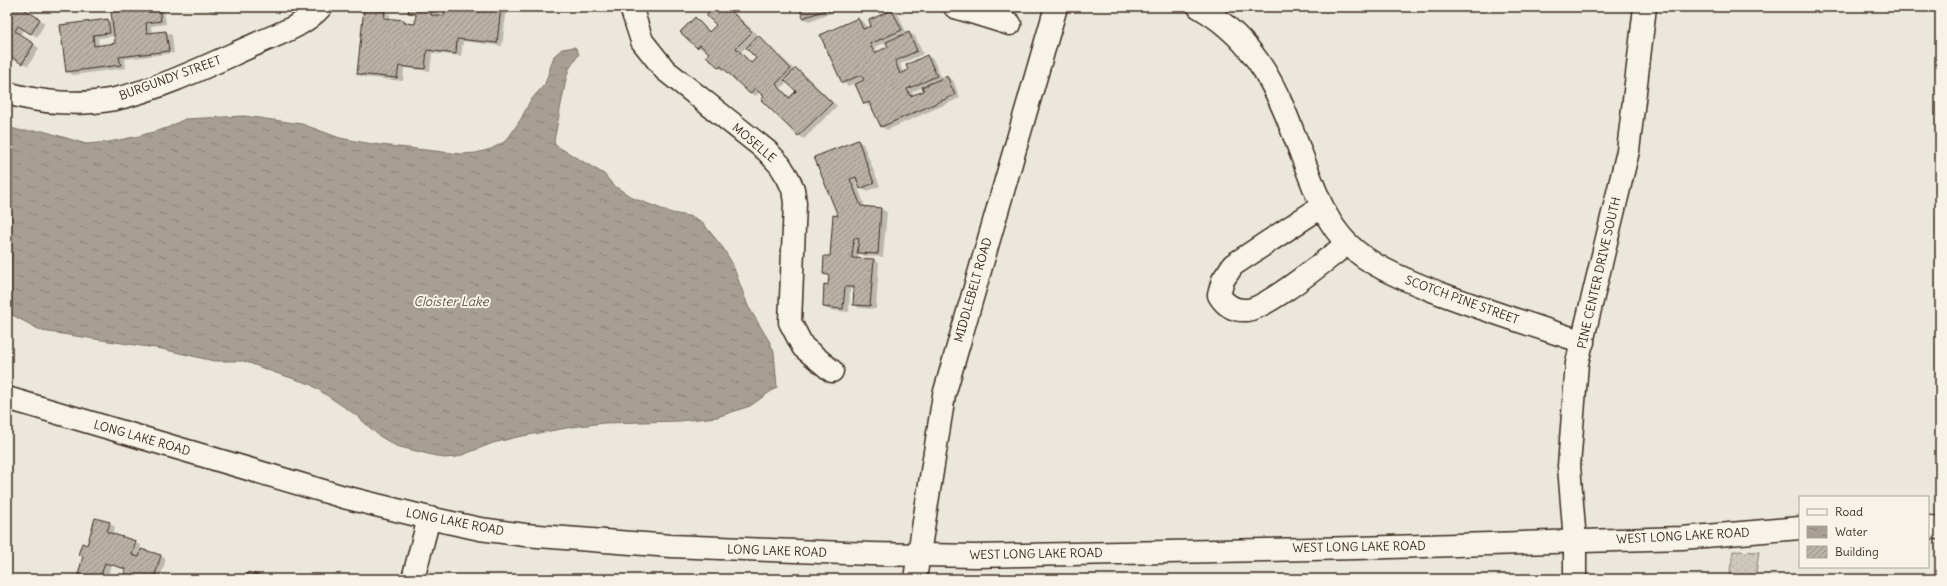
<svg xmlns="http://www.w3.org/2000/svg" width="1947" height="586" viewBox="0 0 1947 586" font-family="Delius,sans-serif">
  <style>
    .green { fill: url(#green-dots); stroke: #84796d }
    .water { fill: url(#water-ripples); stroke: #7c7064 }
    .shadow { fill: #0003; fill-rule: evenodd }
    .building { fill: url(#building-hatch); stroke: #3b2a1e }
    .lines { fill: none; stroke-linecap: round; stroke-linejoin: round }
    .minor-casing { stroke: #3b2a1e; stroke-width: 25 }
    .major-casing { stroke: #3b2a1e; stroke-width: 25 }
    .minor { stroke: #f7f3e8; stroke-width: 22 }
    .major { stroke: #f7f3e8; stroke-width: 22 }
    .labels { text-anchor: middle; stroke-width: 4; stroke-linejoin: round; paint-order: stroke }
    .street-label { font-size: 12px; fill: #3b2a1e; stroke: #f7f3e8 }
    .water-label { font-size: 13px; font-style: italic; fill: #615347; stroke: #f7f3e8 }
  </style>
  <defs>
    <pattern id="green-dots" width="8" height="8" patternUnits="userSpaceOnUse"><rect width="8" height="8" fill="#cec8bc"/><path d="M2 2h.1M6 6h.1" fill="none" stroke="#b2aca1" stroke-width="1.8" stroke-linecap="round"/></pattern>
    <pattern id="water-ripples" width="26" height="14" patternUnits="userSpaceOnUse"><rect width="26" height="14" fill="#a89f93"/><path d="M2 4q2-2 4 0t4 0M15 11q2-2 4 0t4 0" fill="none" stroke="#8a8277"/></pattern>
    <pattern id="building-hatch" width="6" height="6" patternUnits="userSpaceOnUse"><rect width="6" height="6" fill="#bab2a7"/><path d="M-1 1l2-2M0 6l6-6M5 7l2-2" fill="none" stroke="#989187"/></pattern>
  </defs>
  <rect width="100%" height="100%" fill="#ece7dc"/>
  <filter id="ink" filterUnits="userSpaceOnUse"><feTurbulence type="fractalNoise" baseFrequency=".025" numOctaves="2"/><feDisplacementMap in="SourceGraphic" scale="8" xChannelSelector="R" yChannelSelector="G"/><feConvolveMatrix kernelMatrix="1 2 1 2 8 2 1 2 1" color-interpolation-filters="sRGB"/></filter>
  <g filter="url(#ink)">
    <polygon class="green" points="1733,551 1759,552 1755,579 1729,579"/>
    <polygon class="water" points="575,47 579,54 569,69 566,79 554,141 555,145 604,174 613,185 633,198 672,213 693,217 702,222 723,248 732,263 748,306 769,341 774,352 777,387 750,406 717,417 680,421 603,423 572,427 517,437 493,443 457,457 444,458 396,446 378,435 356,415 310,384 273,372 244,361 214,361 162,349 42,331 7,312 7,127 22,131 43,131 86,144 109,142 139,136 167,128 185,119 244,116 302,124 340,138 372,144 461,154 476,153 491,149 504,142 509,137 521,119 530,101 545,84 554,56 562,49"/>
    <g class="shadow">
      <polygon points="7,7 19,7 45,23 37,37 24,29 20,35 39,48 28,66 7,53"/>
      <path d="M 159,7 L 164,10 L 166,24 L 151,26 L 152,33 L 166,32 L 172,35 L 174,53 L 125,59 L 126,68 L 73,75 L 67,71 L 61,26 L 108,20 L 114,23 L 112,13 ZM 116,36 L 117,44 L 99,46 L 98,38 Z"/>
      <polygon points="203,7 219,7 215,14"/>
      <polygon points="410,7 438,7 437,16 445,17 446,7 507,7 502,46 463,41 461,56 432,53 430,71 404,68 403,81 363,77 358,73 385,12 390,15 390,19 404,21 416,25 417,16 409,13"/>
      <path d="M 715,7 L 728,7 L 795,70 L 796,69 L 802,72 L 837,106 L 804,139 L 799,136 L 762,100 L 765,97 L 760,92 L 756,96 L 750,93 L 726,69 L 725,71 L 719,68 L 708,56 L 710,53 L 705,49 L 703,50 L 698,47 L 695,18 L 711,32 L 718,25 ZM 746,47 L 757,58 L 752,63 L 741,52 ZM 787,82 L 797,91 L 791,98 L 781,88 Z"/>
      <polygon points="800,7 848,7 809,21 803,18"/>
      <path d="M 892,11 L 898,14 L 907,34 L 909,33 L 915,36 L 923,54 L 900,64 L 903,73 L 927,56 L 933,59 L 942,79 L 947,77 L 953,80 L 960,98 L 887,130 L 882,127 L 872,106 L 870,107 L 864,103 L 864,79 L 848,86 L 843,83 L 858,19 L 864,22 L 867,29 ZM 887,42 L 890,48 L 878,53 L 875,47 ZM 923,87 L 925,91 L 914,96 L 912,92 Z"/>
      <polygon points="858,141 863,144 880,186 867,191 861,188 859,181 856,182 865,207 881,209 887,212 883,257 864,256 858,252 858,259 873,260 879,263 876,309 859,308 854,304 855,290 850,289 849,312 829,310 824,307 830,277 824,274 831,257"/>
      <polygon points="109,523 115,527 113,535 141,545 138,556 161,556 166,559 160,579 128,579 125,577 127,570 111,565 107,579 89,579 79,575 84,557 80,554"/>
    </g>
    <g class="building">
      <polygon points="7,7 21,7 40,19 31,34 18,26 15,31 34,44 22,64 7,54"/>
      <polygon points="159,7 161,21 146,23 147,33 166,31 169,51 119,57 121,65 66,72 60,25 108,19 110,33 93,35 94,46 115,43 111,12"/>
      <polygon points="409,7 432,7 431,15 444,16 445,7 501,7 497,43 457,39 456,54 427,50 425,69 399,66 397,78 357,74 364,8 385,11 384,18 404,20 404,23 415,24 416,14 408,13"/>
      <polygon points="714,7 727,7 752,32 736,48 751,63 756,58 746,48 758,35 791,69 776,84 789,98 796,91 784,80 796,68 832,103 798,136 761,100 764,97 755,88 750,94 721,66 719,68 706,56 709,53 700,45 697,48 680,32 695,17 709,32 716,25 706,15"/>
      <polygon points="799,7 834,7 803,18"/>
      <polygon points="892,10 902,30 870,44 874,53 888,47 886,42 909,32 917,51 895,61 900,74 908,70 906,65 927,55 937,76 907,89 910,96 924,91 922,87 947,76 955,95 881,127 869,102 864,104 855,84 864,80 861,75 842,83 820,35 858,18 863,29 871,26 869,20"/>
      <polygon points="858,140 874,183 860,189 856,177 850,179 861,206 881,208 878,254 857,253 859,239 854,238 852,258 874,259 870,306 853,305 854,287 845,287 843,309 823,307 824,284 828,285 829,275 823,274 824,256 830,256 833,215 838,216 814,157"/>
      <polygon points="95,518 110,522 107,532 136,541 132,555 139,557 141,549 161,555 154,579 123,578 126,569 105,563 100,579 92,579 78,575 83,556 78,555 82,543 87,545"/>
      <polygon points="248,572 271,579 246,579"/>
    </g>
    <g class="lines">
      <defs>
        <g id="minor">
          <polyline points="631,7 642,41 665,70 767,151 780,165 788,178 793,189 795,203 790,322 803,347 832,371"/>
          <polyline points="955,7 1010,24"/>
          <path d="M 1199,7 C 1266,46 1282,104 1308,172 C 1318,198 1327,223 1347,243 C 1372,268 1407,280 1439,293 C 1487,311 1535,326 1583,342"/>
          <path d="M 7,93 C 41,103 80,106 115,99 C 163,88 211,64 256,44 C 278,34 304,26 321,7"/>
          <path d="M 1321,207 L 1233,265 L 1223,280 L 1219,295 C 1225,305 1234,311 1247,310 C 1268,308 1328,258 1347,244"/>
          <polyline points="413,579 429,518"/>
          <polyline points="915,579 944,395 1056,7"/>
          <polyline points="1575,579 1575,541 1569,466 1577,363 1628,151 1645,7"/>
        </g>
        <g id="major">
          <polyline points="7,398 344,497 429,518 480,529 525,535 671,546 871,554 975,556 1357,548 1682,538 1800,528"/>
          <polyline points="1928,527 1940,528"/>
        </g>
      </defs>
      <use href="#minor" class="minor-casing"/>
      <use href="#major" class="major-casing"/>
      <use href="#minor" class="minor"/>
      <use href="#major" class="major"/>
    </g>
  </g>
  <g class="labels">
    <g class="street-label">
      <text transform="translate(170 78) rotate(-20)" y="4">BURGUNDY STREET</text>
      <text transform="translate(754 143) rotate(40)" y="4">MOSELLE</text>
      <text transform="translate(1599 273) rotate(-77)" y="4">PINE CENTER DRIVE SOUTH</text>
      <text transform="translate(973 290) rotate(-74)" y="4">MIDDLEBELT ROAD</text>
      <text transform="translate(1462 300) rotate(20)" y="4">SCOTCH PINE STREET</text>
      <text transform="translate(142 438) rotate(16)" y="4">LONG LAKE ROAD</text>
      <text transform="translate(455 522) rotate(11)" y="4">LONG LAKE ROAD</text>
      <text transform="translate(1683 536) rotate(-3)" y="4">WEST LONG LAKE ROAD</text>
      <text transform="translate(1359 547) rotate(-1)" y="4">WEST LONG LAKE ROAD</text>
      <text transform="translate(777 551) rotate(2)" y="4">LONG LAKE ROAD</text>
      <text transform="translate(1036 554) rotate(-1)" y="4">WEST LONG LAKE ROAD</text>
    </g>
    <g class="water-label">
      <text x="451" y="306">Cloister Lake</text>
    </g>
  </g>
  <rect width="1947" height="586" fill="none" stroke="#f7f3e8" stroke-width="24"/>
  <rect x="12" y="12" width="1923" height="562" fill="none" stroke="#3b2a1e" stroke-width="1.5" filter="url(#ink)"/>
  <rect x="1799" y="496" width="130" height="72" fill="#f7f3e8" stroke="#aca397"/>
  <rect x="1807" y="509" width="20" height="6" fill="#f7f3e8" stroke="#aca397"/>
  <text x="1835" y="516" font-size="12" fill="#3b2a1e">Road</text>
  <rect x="1807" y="526" width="20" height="12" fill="url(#water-ripples)" stroke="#aca397"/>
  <text x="1835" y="536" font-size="12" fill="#3b2a1e">Water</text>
  <rect x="1807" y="546" width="20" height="12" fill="url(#building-hatch)" stroke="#aca397"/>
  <text x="1835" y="556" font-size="12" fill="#3b2a1e">Building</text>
</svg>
